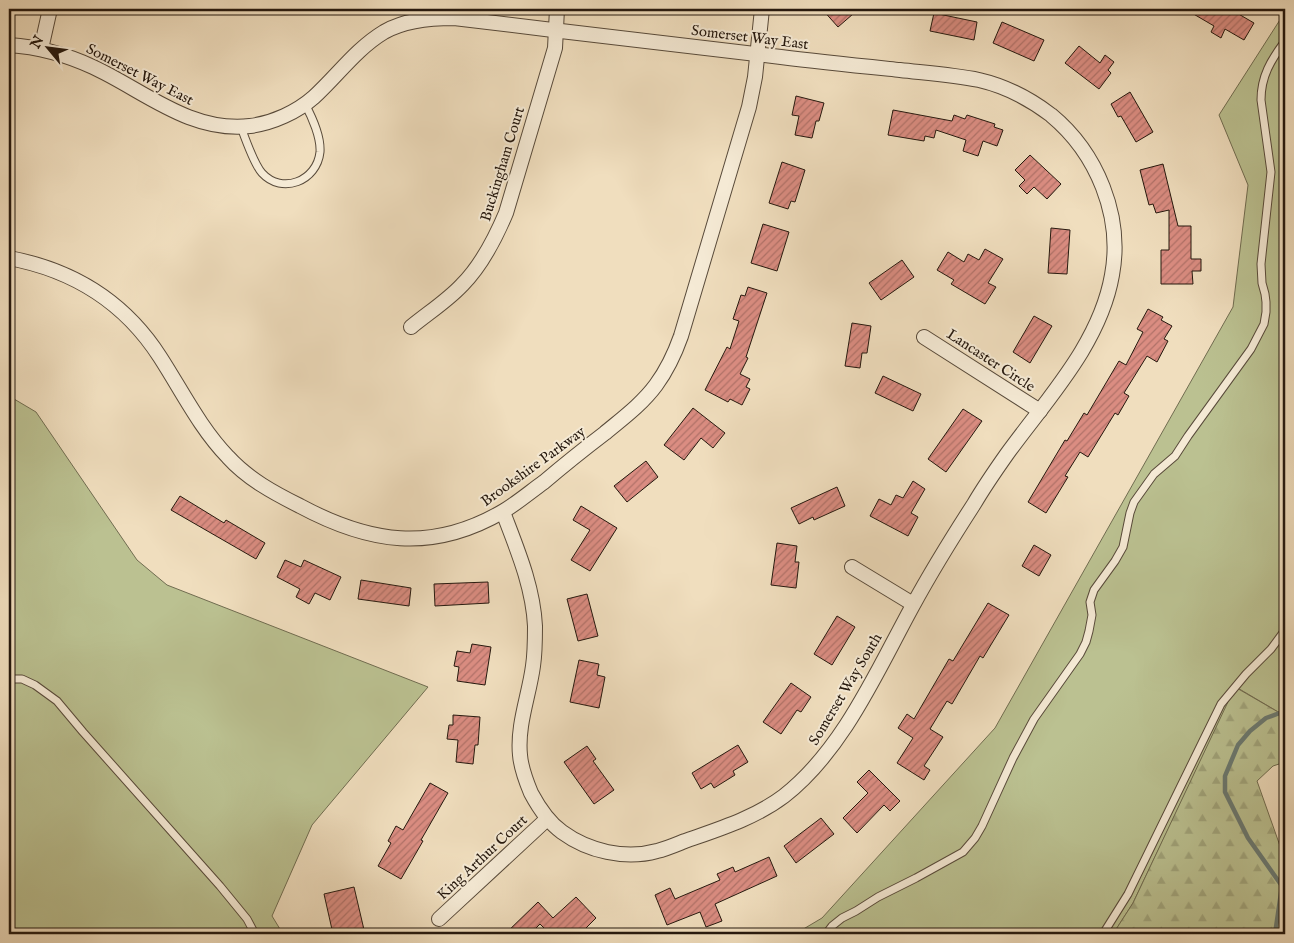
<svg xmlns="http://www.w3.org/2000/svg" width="1294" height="943" viewBox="0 0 1294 943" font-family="'IM FELL English',serif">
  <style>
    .green { fill: #bbc191; stroke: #706c50 }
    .forest { fill: url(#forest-firs); stroke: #706c50 }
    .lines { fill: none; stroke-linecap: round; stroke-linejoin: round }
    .stream { stroke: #6b7a72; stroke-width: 4.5 }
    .building { fill: url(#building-hatch); stroke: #25180e }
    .service-casing { stroke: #584a3a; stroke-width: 9 }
    .minor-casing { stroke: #584a3a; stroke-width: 16 }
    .service { stroke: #f5ead5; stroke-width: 7 }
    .minor { stroke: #f5ead5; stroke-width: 14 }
    .labels { text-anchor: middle; stroke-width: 4; stroke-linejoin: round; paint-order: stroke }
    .street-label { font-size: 15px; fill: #25180e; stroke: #f5ead5 }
  </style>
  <defs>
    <pattern id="forest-firs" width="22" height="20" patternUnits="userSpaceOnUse" patternTransform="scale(1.25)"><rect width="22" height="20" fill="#bbc191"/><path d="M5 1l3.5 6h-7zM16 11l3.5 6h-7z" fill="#a1a57c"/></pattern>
    <pattern id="building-hatch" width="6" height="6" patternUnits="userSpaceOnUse" patternTransform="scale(1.25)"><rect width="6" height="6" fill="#db8d82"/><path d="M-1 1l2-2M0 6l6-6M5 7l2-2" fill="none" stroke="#b17269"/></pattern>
  </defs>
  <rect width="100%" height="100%" fill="#f0debe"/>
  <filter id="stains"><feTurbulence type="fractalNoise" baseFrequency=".004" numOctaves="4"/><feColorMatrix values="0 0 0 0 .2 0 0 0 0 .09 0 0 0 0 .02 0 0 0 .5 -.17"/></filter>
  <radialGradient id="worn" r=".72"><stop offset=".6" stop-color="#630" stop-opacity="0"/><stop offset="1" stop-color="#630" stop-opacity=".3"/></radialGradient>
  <g class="green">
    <polygon points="1285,12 1285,716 1236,687 1133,903 1113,934 795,934 822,918 995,728 1233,307 1248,185 1219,115"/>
    <polygon points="9,396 36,412 137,560 167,585 428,687 312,825 272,916 283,934 9,934"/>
  </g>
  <polygon class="forest" points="1235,687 1285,716 1285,762 1273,766 1257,781 1285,860 1285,913 1277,934 1113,934 1133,903"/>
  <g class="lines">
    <polyline class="stream" points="1275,934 1282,886 1248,838 1225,792 1225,776 1238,745 1250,731 1266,718 1285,711"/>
  </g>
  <g class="building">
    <polygon points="822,9 848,9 853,14 838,27"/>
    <polygon points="1185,9 1230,9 1254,23 1244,40 1225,29 1221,38 1211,32 1214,26"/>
    <polygon points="934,13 977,22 974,40 930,31"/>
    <polygon points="1002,22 1044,40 1034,61 993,43"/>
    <polygon points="1079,46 1100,63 1105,55 1114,62 1108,70 1111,73 1099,89 1065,63"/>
    <polygon points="1130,92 1153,132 1136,142 1121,116 1118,117 1111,104"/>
    <polygon points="796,96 824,103 819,121 816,121 812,138 795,135 799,116 792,115"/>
    <polygon points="893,110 952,121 954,115 965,119 967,115 995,124 994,127 1003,130 997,146 983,141 978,156 963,151 966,140 936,130 934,138 925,136 924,141 888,135"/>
    <polygon points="1030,155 1061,184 1047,199 1034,187 1027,194 1019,186 1025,180 1015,170"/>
    <polygon points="782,162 805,170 795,202 791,201 788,209 769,203"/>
    <polygon points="1163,164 1178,226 1191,226 1191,259 1201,259 1201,271 1192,271 1193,284 1161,284 1161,250 1169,250 1169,210 1156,213 1153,204 1149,205 1140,170"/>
    <polygon points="763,224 789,232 777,271 751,263"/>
    <polygon points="1051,228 1070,230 1067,274 1048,273"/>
    <polygon points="985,249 1003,259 988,283 996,287 985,304 951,284 954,280 937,270 948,252 964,262 968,254 979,260"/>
    <polygon points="902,260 914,277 881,300 869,283"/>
    <polygon points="748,287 767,293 746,357 748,358 740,374 750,379 746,387 750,389 742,405 730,399 728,402 705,390 727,347 730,349 739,321 733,319 741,295 745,296"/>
    <polygon points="1148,309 1163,317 1161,320 1172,326 1164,339 1168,341 1157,362 1147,356 1124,393 1129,396 1118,415 1115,413 1088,457 1080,452 1065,476 1068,477 1046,513 1028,502 1065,440 1067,441 1084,413 1087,415 1119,361 1126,365 1143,332 1137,329"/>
    <polygon points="1034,316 1052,326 1030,363 1013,352"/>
    <polygon points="852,323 871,326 867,353 862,353 860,368 845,366"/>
    <polygon points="883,376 921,394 913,411 875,393"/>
    <polygon points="693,408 725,433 713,448 701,438 684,460 664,445"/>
    <polygon points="963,409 982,421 946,472 928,459"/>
    <polygon points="646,461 658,477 627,502 614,486"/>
    <polygon points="913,481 925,489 911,513 918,517 908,536 870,516 879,499 891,505 896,495 903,498"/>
    <polygon points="837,487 845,506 814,520 813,517 799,524 791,508"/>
    <polygon points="180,496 224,523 226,520 265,543 256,559 171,510"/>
    <polygon points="581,506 617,528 590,571 571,560 590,530 573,520"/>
    <polygon points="777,543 797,546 795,562 799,562 796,588 771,585"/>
    <polygon points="1034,545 1051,555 1039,576 1022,566"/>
    <polygon points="285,560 301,567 304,560 341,577 330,600 315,593 309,604 296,597 300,589 277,577"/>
    <polygon points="361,580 411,588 409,606 358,599"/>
    <polygon points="488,582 489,603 435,606 434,584"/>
    <polygon points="587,594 598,636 578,641 567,599"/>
    <polygon points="988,603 1009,615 983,658 980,656 952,704 947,701 930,729 943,737 924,766 930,770 924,780 897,763 913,738 898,728 907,714 914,719 949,659 953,661"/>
    <polygon points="837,616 855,627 832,665 814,654"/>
    <polygon points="472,644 491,647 485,685 457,681 459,667 454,666 457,651 470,653"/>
    <polygon points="579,660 599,664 597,675 605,677 599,708 570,702"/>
    <polygon points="791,683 811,697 801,712 797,710 781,734 763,722"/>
    <polygon points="453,715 480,717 478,745 475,745 473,764 456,762 458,740 447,739 449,725 453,725"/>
    <polygon points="738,745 748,762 733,771 735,775 714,788 711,783 701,789 692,773"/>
    <polygon points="587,746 596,759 593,761 614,790 594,804 564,762"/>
    <polygon points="869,770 900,801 890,811 884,805 857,833 843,818 868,793 857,782"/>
    <polygon points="430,783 448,793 421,840 423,841 401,879 378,866 391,843 388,841 396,826 403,830"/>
    <polygon points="821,818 834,834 796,863 784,846"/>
    <polygon points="769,857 777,876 715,904 722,921 706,927 700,912 667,925 655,895 670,888 675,899 720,880 717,874 733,867 735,872"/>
    <polygon points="354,887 365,934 333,934 324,894"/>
    <polygon points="576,897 596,918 580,934 550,934 540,924 530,934 505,934 538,902 553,918"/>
  </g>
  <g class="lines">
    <defs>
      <g id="service">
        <path d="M 241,127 C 245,138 254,164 262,173 C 282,195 317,181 320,152 C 321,138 312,117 305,104"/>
        <polyline points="9,679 22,679 35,685 57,701 83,732 220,886 247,919 255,934"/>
        <path d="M 826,934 L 832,926 L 842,918 L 856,911 L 878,897 L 916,878 L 963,852 L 975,838 L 982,826 L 1013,758 L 1034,719 L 1080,654 L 1086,642 L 1089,631 L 1092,615 L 1090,602 L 1094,590 L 1115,561 L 1123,547 L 1130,513 L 1134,502 L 1154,474 L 1175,456 L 1188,436 L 1251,349 L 1264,324 L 1266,312 L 1266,302 L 1265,294 L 1262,283 L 1261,264 L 1271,172 L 1261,100 C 1261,76 1271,60 1285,41"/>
        <polyline points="1103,934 1128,894 1221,704 1246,674 1271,649 1285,630"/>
      </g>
      <g id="minor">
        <path d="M 9,45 C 39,47 65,54 93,67 C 143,90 190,133 250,126 C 273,123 297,112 314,97 C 338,75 356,49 384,32 C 405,20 430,18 454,18 C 563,31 672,45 781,57 C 821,62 861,66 900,70 C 927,73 954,75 979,80 C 1005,86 1030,99 1051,115 C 1097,153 1123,216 1112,275 C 1100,344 1046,400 1007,454 C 995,471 984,487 974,504 C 952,538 931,572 912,607 C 877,671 843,750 784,796 C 755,818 719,829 685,841 C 675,845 666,849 657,851 C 625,860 588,851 562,832 C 548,822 539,808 531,793 C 526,781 521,768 520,755 C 517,725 529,696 533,666 C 535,653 535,640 535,626 C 533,586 517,549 503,512"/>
        <polyline points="41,49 50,9"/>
        <path d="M 9,258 C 73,270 124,301 160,357 C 182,391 200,428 228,457 C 248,479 274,493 300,506 C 369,543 431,553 502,512 C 516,504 530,492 544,482 C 564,465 584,449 605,433 C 623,418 642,404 656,385 C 667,370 675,353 681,336 L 749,107 L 755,77 L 762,9"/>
        <path d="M 411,327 C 428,313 447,301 462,285 C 482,265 495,239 506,213 L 555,48 L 557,9"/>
        <polyline points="924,337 1040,411"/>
        <polyline points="852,567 913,604"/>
        <polyline points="439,919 547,819"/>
      </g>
    </defs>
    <use href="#service" class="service-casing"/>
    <use href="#minor" class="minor-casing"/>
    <use href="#service" class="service"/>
    <use href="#minor" class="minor"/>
  </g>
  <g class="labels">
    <g class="street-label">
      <text transform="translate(750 37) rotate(7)" y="5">Somerset Way East</text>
      <text transform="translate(140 74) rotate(27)" y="5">Somerset Way East</text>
      <text transform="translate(502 164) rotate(-73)" y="5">Buckingham Court</text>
      <text transform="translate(991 360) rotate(33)" y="5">Lancaster Circle</text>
      <text transform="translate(533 466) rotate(-36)" y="5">Brookshire Parkway</text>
      <text transform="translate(845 689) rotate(-59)" y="5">Somerset Way South</text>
      <text transform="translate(482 857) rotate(-43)" y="5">King Arthur Court</text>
    </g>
  </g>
  <rect width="1294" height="943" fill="none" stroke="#f0debe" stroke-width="30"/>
  <rect x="10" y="10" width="1274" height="923" fill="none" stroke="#25180e" stroke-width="2.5"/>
  <rect x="15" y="15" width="1264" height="913" fill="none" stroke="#25180e"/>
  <g transform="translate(48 48) rotate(299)" stroke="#f5ead5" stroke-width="4" paint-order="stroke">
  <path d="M0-4L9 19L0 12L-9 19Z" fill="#25180e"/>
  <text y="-8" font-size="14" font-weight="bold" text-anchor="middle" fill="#25180e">N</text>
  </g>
  <rect width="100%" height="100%" filter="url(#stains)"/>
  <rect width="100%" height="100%" fill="url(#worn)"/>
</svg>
